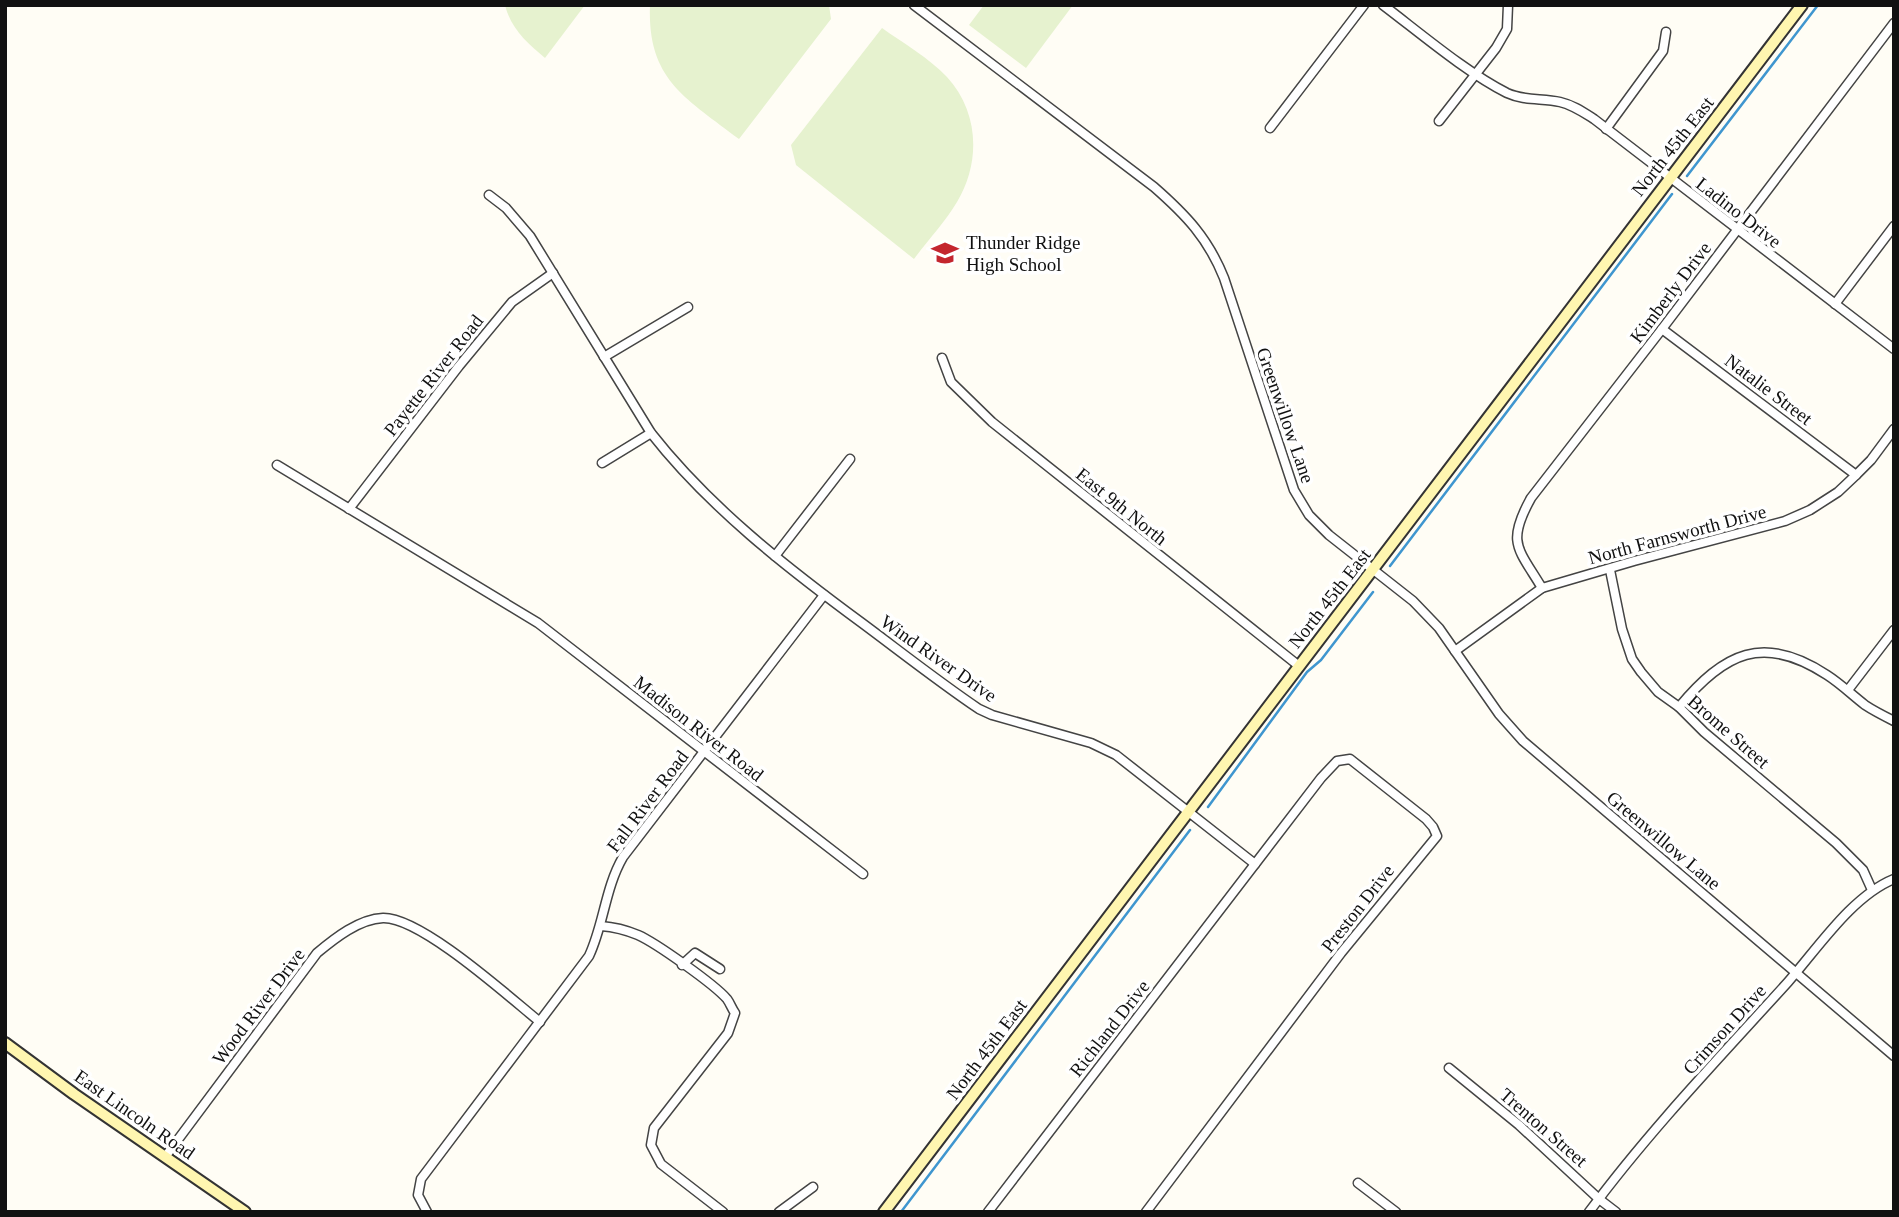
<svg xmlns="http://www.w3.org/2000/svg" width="1899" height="1217" viewBox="0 0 1899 1217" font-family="Georgia,serif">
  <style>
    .pitch { fill: #e6f2cf }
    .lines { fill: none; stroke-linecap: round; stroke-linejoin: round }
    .stream { stroke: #3f96cf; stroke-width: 2.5 }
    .street-casing { stroke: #444; stroke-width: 11 }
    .secondary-casing { stroke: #333; stroke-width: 14 }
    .street { stroke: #fff; stroke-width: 8 }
    .secondary { stroke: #fff6b0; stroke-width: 10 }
    .labels { text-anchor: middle; stroke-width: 7; stroke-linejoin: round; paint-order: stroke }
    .street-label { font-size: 19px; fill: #111; stroke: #fff }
    .poi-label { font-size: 19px; fill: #111; stroke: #fff; text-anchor: start }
  </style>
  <rect width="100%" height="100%" fill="#fffdf5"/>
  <g class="pitch">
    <path d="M 505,5 L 585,5 L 545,58 C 527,43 511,29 505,5 Z"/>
    <path d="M 650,5 L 829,5 L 831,19 L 739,139 C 686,98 647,80 650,5 Z"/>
    <polygon points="984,5 1073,5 1026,68 969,25"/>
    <path d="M 882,28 C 903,43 929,58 947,77 C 979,112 981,162 957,202 C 945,222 928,240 914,259 L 796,165 L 791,145 Z"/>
  </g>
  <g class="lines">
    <g class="stream">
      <polyline points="1687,176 1818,5"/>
      <polyline points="1390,566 1672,194"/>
      <polyline points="1208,807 1307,672 1321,660 1373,592"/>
      <polyline points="901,1212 1190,830"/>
    </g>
    <defs>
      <g id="street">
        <path d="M 914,5 L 1154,187 C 1186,215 1208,238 1224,278 L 1294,490 L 1309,515 L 1329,535 L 1413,601 L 1439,628 L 1499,714 L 1523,741 L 1894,1056"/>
        <path d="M 1383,5 C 1420,33 1467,73 1507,93 C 1524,101 1543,98 1560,102 C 1573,105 1583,112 1594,119 L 1894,349"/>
        <polyline points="1439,121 1496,48 1507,29 1508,5"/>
        <polyline points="1270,128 1364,5"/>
        <polyline points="1606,129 1663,51 1666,32"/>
        <path d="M 489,195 L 506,208 L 530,236 L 651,433 C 709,507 786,567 862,623 C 901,652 939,682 979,709 L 992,715 L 1091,743 L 1116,755 L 1255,864"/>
        <polyline points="1835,304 1894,226"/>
        <polyline points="1662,329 1856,475"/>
        <polyline points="604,357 688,307"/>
        <polyline points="942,358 951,382 992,422 1299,666"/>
        <polyline points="602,463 651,433"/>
        <polyline points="277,465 538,623 863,874"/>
        <polyline points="349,509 459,366 512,302 553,273"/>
        <polyline points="775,556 850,459"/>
        <polyline points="1610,570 1622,629 1632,659 1641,672 1658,692 1679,707 1704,732 1836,843 1863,870 1872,890"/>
        <path d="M 1542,588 C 1518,548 1506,543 1531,498 L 1662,329 L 1894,23"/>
        <polyline points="1455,651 1542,588 1634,561 1785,521 1810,510 1838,492 1856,475 1871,460 1894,429"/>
        <polyline points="1848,690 1894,630"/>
        <path d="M 1679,707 C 1724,653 1763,633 1827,675 C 1841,684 1852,695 1865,705 C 1874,711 1884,716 1894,721"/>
        <path d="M 601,926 C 614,927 626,930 638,935 C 656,943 714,984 727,999 C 730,1003 732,1009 735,1013 L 728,1033 L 654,1128 L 651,1145 L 661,1164 L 723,1212"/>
        <polyline points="682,965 695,953 720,969"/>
        <polyline points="1449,1068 1519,1125 1599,1199 1616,1212"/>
        <path d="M 165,1157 L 317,953 C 335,938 359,919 383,918 C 421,917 509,997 540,1022"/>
        <polyline points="1358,1183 1396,1212"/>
        <path d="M 427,1212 L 418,1195 L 421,1179 L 589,956 C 604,924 605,888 623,857 L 824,595"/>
        <polyline points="779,1212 813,1187"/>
        <polyline points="988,1212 1321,778 1337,761 1350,759 1426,819 1433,827 1437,836 1341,953 1146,1212"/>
        <path d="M 1589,1212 C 1649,1131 1720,1057 1788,982 C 1818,948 1852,896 1894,879"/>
      </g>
      <g id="secondary">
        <polyline points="5,1043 74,1094 245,1212"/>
        <polyline points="884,1212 1802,5"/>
      </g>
    </defs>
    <use href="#street" class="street-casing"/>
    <use href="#secondary" class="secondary-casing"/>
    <use href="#street" class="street"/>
    <use href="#secondary" class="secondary"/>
  </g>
  <defs>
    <symbol id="school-bare" viewBox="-9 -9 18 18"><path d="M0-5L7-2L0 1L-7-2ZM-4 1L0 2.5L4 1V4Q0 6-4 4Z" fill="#c4262e" stroke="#fff" stroke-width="2.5" paint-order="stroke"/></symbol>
  </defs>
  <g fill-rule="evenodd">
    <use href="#school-bare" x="926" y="234" width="38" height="38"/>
  </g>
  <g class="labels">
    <g class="street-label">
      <text transform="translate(1672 146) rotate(-52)" y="7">North 45th East</text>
      <text transform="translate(1739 212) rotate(38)" y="7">Ladino Drive</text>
      <text transform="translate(1670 292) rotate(-53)" y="7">Kimberly Drive</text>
      <text transform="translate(433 375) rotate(-52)" y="7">Payette River Road</text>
      <text transform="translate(1769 389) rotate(37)" y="7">Natalie Street</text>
      <text transform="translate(1286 415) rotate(71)" y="7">Greenwillow Lane</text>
      <text transform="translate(1122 506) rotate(39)" y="7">East 9th North</text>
      <text transform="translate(1677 534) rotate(-15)" y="7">North Farnsworth Drive</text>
      <text transform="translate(1329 598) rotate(-52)" y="7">North 45th East</text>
      <text transform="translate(939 658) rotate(35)" y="7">Wind River Drive</text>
      <text transform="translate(699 728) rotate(38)" y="7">Madison River Road</text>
      <text transform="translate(1729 731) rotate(41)" y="7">Brome Street</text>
      <text transform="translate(647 801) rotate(-53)" y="7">Fall River Road</text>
      <text transform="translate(1664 840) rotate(40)" y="7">Greenwillow Lane</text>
      <text transform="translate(1357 908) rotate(-52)" y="7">Preston Drive</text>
      <text transform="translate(258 1006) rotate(-53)" y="7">Wood River Drive</text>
      <text transform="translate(1109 1028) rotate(-52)" y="7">Richland Drive</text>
      <text transform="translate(1724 1029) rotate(-48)" y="7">Crimson Drive</text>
      <text transform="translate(986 1049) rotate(-53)" y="7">North 45th East</text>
      <text transform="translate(135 1114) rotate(35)" y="7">East Lincoln Road</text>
      <text transform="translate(1544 1127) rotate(41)" y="7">Trenton Street</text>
    </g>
    <g class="poi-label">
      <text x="966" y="249">Thunder Ridge<tspan x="966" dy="22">High School</tspan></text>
    </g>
  </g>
  <rect width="1899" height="1217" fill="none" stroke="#111111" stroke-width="14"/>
</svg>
